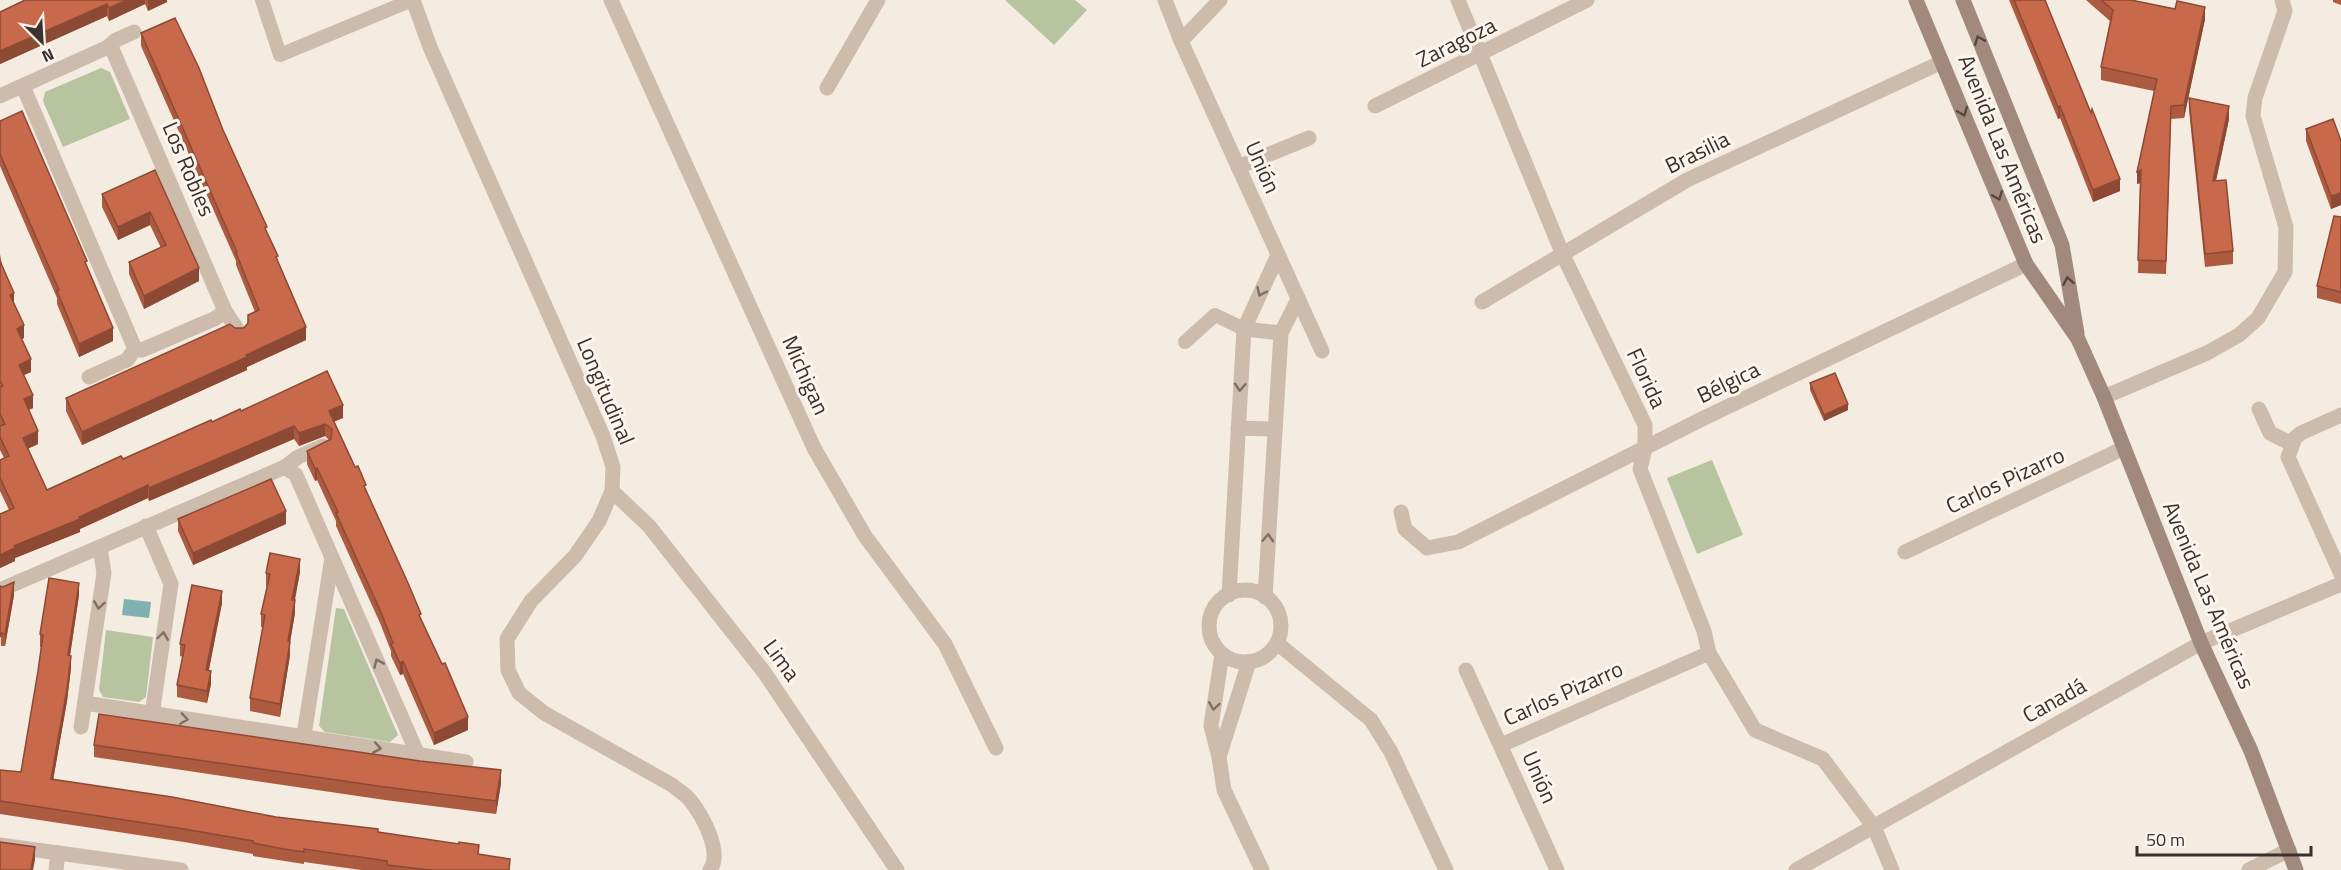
<svg xmlns="http://www.w3.org/2000/svg" width="2341" height="870" viewBox="0 0 2341 870" font-family="'Titillium Web',sans-serif">
  <style>
    .green { fill: #b8c4a0 }
    .water { fill: #7fb0b2 }
    .lines { fill: none; stroke-linecap: round; stroke-linejoin: round }
    .lane { stroke: #cdbbac; stroke-width: 14 }
    .street { stroke: #cdbbac; stroke-width: 15 }
    .secondary { stroke: #a18a7d; stroke-width: 15 }
    .wall { fill: #ac5a40 }
    .shaded-wall { fill: #8c4a34 }
    .building { fill: #c8694b; stroke: #8c4a34; stroke-width: 1.5 }
    .oneway { stroke: #544640 }
    .oneway2 { stroke: #7d6f65 }
    .labels { text-anchor: middle; stroke-width: 6; stroke-linejoin: round; paint-order: stroke }
    .street-label { font-size: 22px; fill: #3b302b; stroke: #fbf5ee }
  </style>
  <rect width="100%" height="100%" fill="#f4ebe1"/>
  <g class="green">
    <polygon points="1005,0 1075,0 1087,10 1054,45"/>
    <polygon points="101,68 110,72 130,119 63,147 43,101 45,92"/>
    <polygon points="1712,460 1743,535 1697,554 1667,478"/>
    <polygon points="336,608 344,609 398,735 390,742 325,732 319,726"/>
    <polygon points="106,630 153,637 146,697 139,702 103,697 99,690"/>
  </g>
  <polygon class="water" points="124,599 151,602 149,618 122,615"/>
  <g class="lines">
    <g class="lane">
      <polyline points="262,0 280,55 412,0"/>
      <polyline points="1185,342 1215,315 1244,329"/>
    </g>
    <g class="street">
      <path d="M 413,0 L 430,47 L 603,436 L 613,467 L 612,491 L 599,521 L 575,556 L 531,601 L 507,639 L 508,670 L 519,693 L 544,713 L 672,785 C 678,790 685,794 690,800 C 702,815 723,852 710,870"/>
      <polyline points="611,0 814,448 865,536 945,644 996,748"/>
      <polyline points="1165,0 1181,41 1322,351"/>
      <polyline points="1458,0 1563,255 1645,425 1645,449 1640,469 1704,631 1709,653 1755,730 1823,759 1874,827 1892,870"/>
      <polyline points="1181,41 1220,0"/>
      <polyline points="108,47 113,51 225,311 239,332"/>
      <polyline points="23,86 135,349"/>
      <polyline points="827,88 878,0"/>
      <polyline points="0,96 108,47 116,40 134,32"/>
      <polyline points="1375,106 1587,0"/>
      <polyline points="1238,167 1309,138"/>
      <polyline points="1482,302 1687,180 1942,62"/>
      <polyline points="1244,329 1281,333"/>
      <polyline points="135,349 142,350 216,318 225,311"/>
      <polyline points="89,377 127,360 135,349"/>
      <polyline points="2104,397 2207,353 2239,335 2258,318 2285,272 2286,227 2253,116 2255,98 2285,11 2282,0"/>
      <polyline points="2259,409 2270,433 2292,444"/>
      <polyline points="2341,415 2301,433 2295,438 2288,457 2341,574"/>
      <polyline points="1238,428 1275,429"/>
      <polyline points="285,467 298,457 323,446"/>
      <polyline points="612,491 649,526 764,672 897,870"/>
      <polyline points="1401,512 1405,529 1427,548 1458,542 1702,419 2026,264"/>
      <polyline points="146,526 171,584 152,715"/>
      <polyline points="1905,552 2124,448"/>
      <polyline points="0,590 285,467 296,475 418,755"/>
      <circle cx="1245" cy="626" r="36"/>
      <polyline points="1229,595 1244,329 1278,255"/>
      <polyline points="1265,597 1281,333 1298,299"/>
      <polyline points="1277,643 1371,720 1391,752 1446,870"/>
      <polyline points="1222,654 1211,726 1219,757 1224,790 1262,870"/>
      <polyline points="1466,670 1557,870"/>
      <polyline points="85,703 466,762"/>
      <polyline points="81,727 104,573 100,547"/>
      <polyline points="304,735 332,558"/>
      <polyline points="1501,745 1709,653"/>
      <polyline points="1219,757 1249,662"/>
      <polyline points="0,845 181,870"/>
      <polyline points="56,870 58,853"/>
      <polyline points="1796,870 2201,643 2341,584"/>
      <polyline points="2249,870 2289,850"/>
    </g>
    <g class="secondary">
      <polyline points="1916,0 2026,264 2078,339 2104,397 2201,643 2251,751 2296,870"/>
      <polyline points="1963,0 2062,245 2077,333"/>
    </g>
  </g>
  <g class="wall">
    <polygon points="25,0 167,0 167,2 148,11 145,4 109,21 107,16 0,64 0,12"/>
    <polygon points="2009,0 2045,0 2120,191 2093,202 2060,118 2058,119"/>
    <polygon points="2086,0 2131,0 2205,19 2184,118 2171,119 2166,274 2138,273 2140,183 2137,184 2154,91 2101,80 2101,67 2110,21"/>
    <polygon points="2333,0 2341,0 2341,5 2333,2"/>
    <polygon points="141,33 267,232 306,340 247,367 247,370 82,445 66,411 66,398 235,328 244,328 255,312 236,265 236,261 141,46"/>
    <polygon points="2189,98 2229,119 2216,181 2233,251 2233,264 2205,267 2189,110"/>
    <polygon points="0,121 87,267 113,341 79,357 57,304 57,298 0,166"/>
    <polygon points="2306,129 2341,141 2341,205 2331,209 2306,141"/>
    <polygon points="155,170 199,281 144,309 129,274 129,262 161,248 150,225 118,240 102,207 102,194"/>
    <polygon points="2341,217 2341,304 2317,298 2317,286"/>
    <polygon points="0,254 2,265 24,338 22,339 31,372 24,375 33,408 28,410 38,444 27,449 47,490 241,411 343,418 334,421 366,490 468,730 434,745 403,674 400,675 391,656 391,651 380,623 336,526 336,521 317,480 315,481 307,464 307,451 329,440 325,436 299,446 294,439 149,501 148,498 80,529 80,532 15,558 15,561 0,568 0,514 9,510 0,491 0,460 4,458 0,450"/>
    <polygon points="1810,383 1848,410 1824,421 1810,390"/>
    <polygon points="178,519 286,524 193,565 178,531"/>
    <polygon points="300,572 295,600 295,613 290,642 290,655 280,717 250,711 250,698 263,627 261,627 261,614 267,586 266,586 266,573"/>
    <polygon points="0,586 14,595 5,646 1,646"/>
    <polygon points="79,595 70,656 71,668 67,701 53,780 276,817 378,832 479,854 510,870 361,870 304,862 304,864 253,856 253,854 184,842 0,814 0,770 21,772 38,671 41,647 40,647 40,634"/>
    <polygon points="222,603 209,670 211,684 207,703 177,697 177,685 183,657 180,656 180,644"/>
    <polygon points="94,745 501,783 496,814 385,800 94,757"/>
  </g>
  <g class="shaded-wall">
    <polygon points="127,0 145,0 145,4 109,21 109,8"/>
    <polygon points="148,0 167,0 167,2 148,11"/>
    <polygon points="107,4 107,16 0,64 0,51"/>
    <polygon points="2205,7 2205,19 2184,118 2184,105"/>
    <polygon points="2060,106 2060,118 2058,119 2058,107"/>
    <polygon points="2229,106 2229,119 2213,194 2213,181"/>
    <polygon points="2141,170 2141,183 2137,184 2137,172"/>
    <polygon points="2120,179 2120,191 2093,202 2093,190"/>
    <polygon points="2341,193 2341,205 2331,209 2331,196"/>
    <polygon points="150,212 150,225 118,240 118,227"/>
    <polygon points="199,268 199,281 144,309 144,296"/>
    <polygon points="14,293 14,305 10,295"/>
    <polygon points="24,325 24,338 17,341 17,329"/>
    <polygon points="306,327 306,340 247,367 247,370 82,445 82,432"/>
    <polygon points="113,328 113,341 79,357 79,344"/>
    <polygon points="31,359 31,372 19,377 19,365"/>
    <polygon points="33,395 33,408 24,412 24,399"/>
    <polygon points="1848,404 1848,410 1824,421 1824,415"/>
    <polygon points="343,405 343,418 329,424 329,411"/>
    <polygon points="325,424 325,436 299,446 299,433"/>
    <polygon points="294,426 294,439 149,501 149,488"/>
    <polygon points="38,431 38,444 23,451 23,438"/>
    <polygon points="317,468 317,480 315,481 315,469"/>
    <polygon points="148,485 148,498 80,529 80,532 15,558 15,561 0,568 0,555 14,546"/>
    <polygon points="286,511 286,524 193,565 193,553"/>
    <polygon points="300,559 300,572 292,612 292,600"/>
    <polygon points="14,582 14,595 5,646 5,634"/>
    <polygon points="79,583 79,595 68,668 68,655"/>
    <polygon points="222,591 222,603 206,683 206,670"/>
    <polygon points="295,600 295,613 288,654 288,641"/>
    <polygon points="290,642 290,655 280,717 280,704"/>
    <polygon points="71,656 71,668 67,701 51,792 51,779"/>
    <polygon points="403,661 403,674 400,675 400,663"/>
    <polygon points="211,671 211,684 207,703 207,691"/>
    <polygon points="468,717 468,730 434,745 434,733"/>
    <polygon points="501,770 501,783 496,814 496,801"/>
    <polygon points="35,847 35,860 33,870 31,870"/>
  </g>
  <g class="building">
    <polygon points="25,0 127,0 109,8 107,4 0,51 0,12"/>
    <polygon points="2014,0 2045,0 2091,113 2092,109 2120,179 2093,190 2060,106 2058,107"/>
    <polygon points="2101,0 2131,0 2175,9 2177,1 2205,7 2184,105 2171,106 2166,261 2138,260 2141,170 2137,172 2157,79 2101,67 2113,10"/>
    <polygon points="175,18 199,68 223,130 267,227 265,228 278,256 276,257 306,327 246,355 247,357 82,432 66,398 230,324 235,328 244,328 248,323 248,315 259,310 236,253 237,252 141,33"/>
    <polygon points="2189,98 2229,106 2213,181 2226,180 2233,251 2205,254"/>
    <polygon points="22,111 87,261 85,262 113,328 79,344 57,291 59,290 0,154 0,121"/>
    <polygon points="2333,119 2341,141 2341,193 2331,196 2306,129"/>
    <polygon points="155,170 199,268 144,296 129,262 166,245 150,212 118,227 102,194"/>
    <polygon points="2334,216 2341,217 2341,292 2317,286"/>
    <polygon points="0,261 14,293 10,295 24,325 17,329 31,359 19,365 33,395 24,399 38,431 23,438 47,490 121,456 123,459 211,420 212,422 240,409 241,411 327,371 343,405 329,411 355,467 358,466 366,485 364,486 408,583 421,614 419,615 442,664 445,663 468,717 434,733 403,661 400,663 391,644 393,643 380,610 336,513 338,512 317,468 315,469 307,451 331,439 332,429 325,424 299,433 294,426 149,488 148,485 79,517 80,519 14,546 15,548 0,555 0,514 14,508 0,478 0,460 9,456 0,437 0,426 5,424 0,414 0,387 3,386 0,381"/>
    <polygon points="1835,373 1848,404 1824,415 1810,383"/>
    <polygon points="271,479 286,511 193,553 178,519"/>
    <polygon points="270,553 300,559 292,600 295,600 288,641 290,642 280,704 250,698 265,615 261,614 270,574 266,573"/>
    <polygon points="49,578 79,583 68,655 71,656 67,689 51,779 172,797 276,817 378,829 378,832 459,844 459,842 479,845 478,854 510,859 509,870 430,870 387,865 387,861 304,849 304,852 284,849 253,843 253,841 184,829 0,801 0,770 21,772 38,671 43,635 40,634"/>
    <polygon points="14,582 5,634 1,633 0,637 0,586 3,587"/>
    <polygon points="192,585 222,591 206,670 211,671 207,691 177,685 185,645 180,644"/>
    <polygon points="99,714 420,761 501,770 496,801 385,787 94,745"/>
    <polygon points="0,842 35,847 31,870 0,870"/>
  </g>
  <defs><path id="oneway-chevron" d="M-2-3.5L2.5 0L-2 3.5" fill="none" stroke-width="1.6" stroke-linecap="round" stroke-linejoin="round" transform="scale(1.5)"/></defs>
  <g class="oneway">
    <use href="#oneway-chevron" transform="translate(1979 40) rotate(-112)"/>
    <use href="#oneway-chevron" transform="translate(1963 112) rotate(68)"/>
    <use href="#oneway-chevron" transform="translate(1998 196) rotate(68)"/>
    <use href="#oneway-chevron" transform="translate(2068 281) rotate(-100)"/>
  </g>
  <g class="oneway2">
    <use href="#oneway-chevron" transform="translate(1261 292) rotate(115)"/>
    <use href="#oneway-chevron" transform="translate(1240 387) rotate(93)"/>
    <use href="#oneway-chevron" transform="translate(1268 538) rotate(-87)"/>
    <use href="#oneway-chevron" transform="translate(99 605) rotate(98)"/>
    <use href="#oneway-chevron" transform="translate(163 636) rotate(-82)"/>
    <use href="#oneway-chevron" transform="translate(378 663) rotate(-114)"/>
    <use href="#oneway-chevron" transform="translate(1214 706) rotate(98)"/>
    <use href="#oneway-chevron" transform="translate(184 719) rotate(8)"/>
    <use href="#oneway-chevron" transform="translate(377 748) rotate(10)"/>
  </g>
  <g class="labels">
    <g class="street-label">
      <text transform="translate(1456 42) rotate(-26)" y="8">Zaragoza</text>
      <text transform="translate(2003 149) rotate(68)" y="8">Avenida Las Américas</text>
      <text transform="translate(1697 152) rotate(-26)" y="8">Brasilia</text>
      <text transform="translate(1263 167) rotate(66)" y="8">Unión</text>
      <text transform="translate(189 169) rotate(67)" y="8">Los Robles</text>
      <text transform="translate(806 375) rotate(66)" y="8">Michigan</text>
      <text transform="translate(1647 378) rotate(65)" y="8">Florida</text>
      <text transform="translate(1728 382) rotate(-26)" y="8">Bélgica</text>
      <text transform="translate(606 391) rotate(67)" y="8">Longitudinal</text>
      <text transform="translate(2005 480) rotate(-25)" y="8">Carlos Pizarro</text>
      <text transform="translate(2209 595) rotate(67)" y="8">Avenida Las Américas</text>
      <text transform="translate(782 660) rotate(54)" y="8">Lima</text>
      <text transform="translate(1563 693) rotate(-24)" y="8">Carlos Pizarro</text>
      <text transform="translate(2054 700) rotate(-29)" y="8">Canadá</text>
      <text transform="translate(1540 777) rotate(66)" y="8">Unión</text>
    </g>
  </g>
  <g transform="translate(42 42) rotate(156)" stroke="#fbf5ee" stroke-width="4.5" paint-order="stroke">
  <path d="M0-4.5L10 22L0 15L-10 22Z" fill="#3b302b"/>
  <text y="-9" font-size="16" font-weight="bold" text-anchor="middle" fill="#3b302b">N</text>
  </g>
  <path d="M2137 846v9h174v-9" fill="none" stroke="#3b302b" stroke-width="3"/>
  <text x="2146" y="846" font-size="18" fill="#3b302b" stroke="#fbf5ee" stroke-width="4.5" paint-order="stroke">50 m</text>
</svg>
